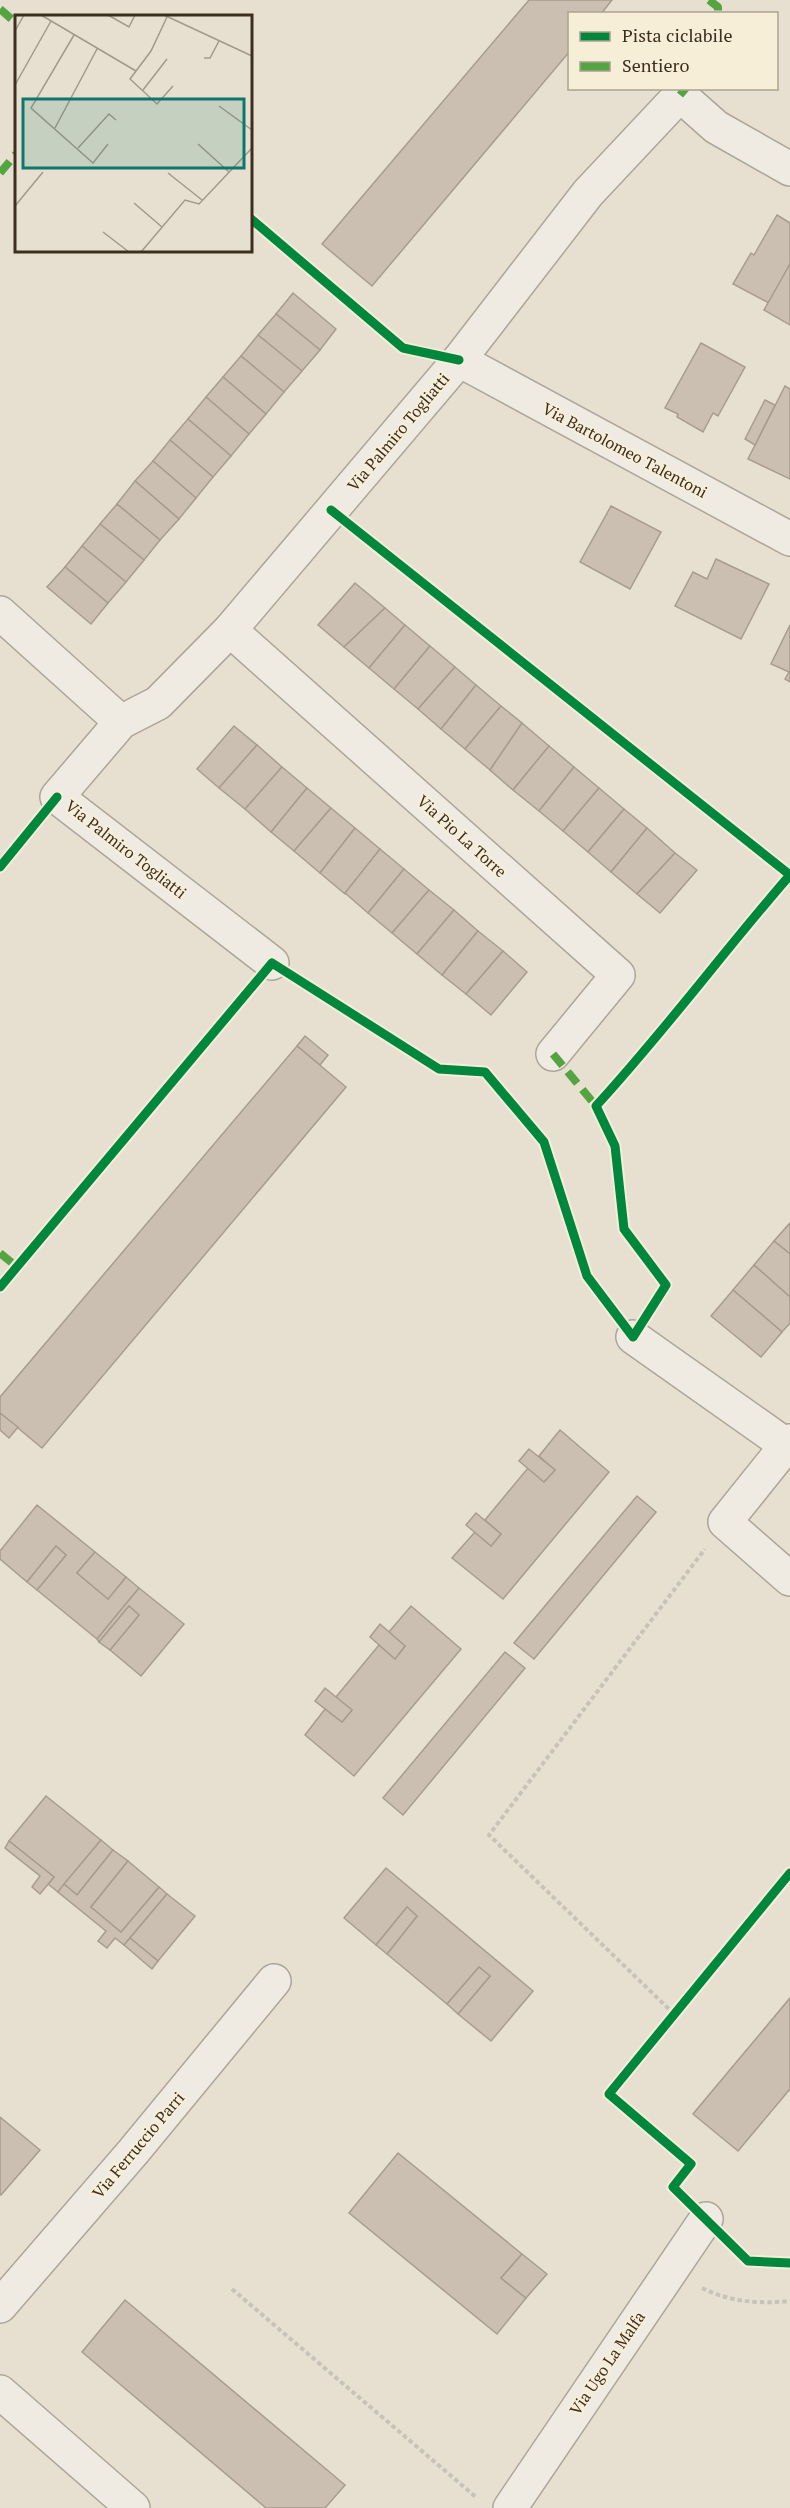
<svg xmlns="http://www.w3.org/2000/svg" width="790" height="2508" viewBox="0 0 790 2508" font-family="'PT Serif',serif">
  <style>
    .building { fill: #cbbfb2; stroke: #a89c90; stroke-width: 1.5 }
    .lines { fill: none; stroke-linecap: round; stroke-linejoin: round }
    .minor-casing { stroke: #ada599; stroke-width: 36 }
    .path { stroke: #c8c2b9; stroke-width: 4; stroke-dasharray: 4.5 3; stroke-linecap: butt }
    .minor { stroke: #efebe3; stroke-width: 33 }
    .quiet { stroke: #54a441; stroke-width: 8; stroke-dasharray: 15 8; stroke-linecap: butt }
    .cycleway-casing { stroke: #f7eed8; stroke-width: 13 }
    .cycleway { stroke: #00873e; stroke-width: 9 }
    .labels { text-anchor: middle; stroke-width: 4.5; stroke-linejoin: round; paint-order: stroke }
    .street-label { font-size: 16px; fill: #3d2e20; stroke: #f7eed8 }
    .inset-road { fill: none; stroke: #a3998a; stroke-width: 1.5 }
    .view { fill: #0f766e; fill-opacity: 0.15; stroke: #0f766e; stroke-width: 3 }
    .inset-edge { fill: none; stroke: #3d2e20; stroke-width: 3 }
  </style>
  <rect width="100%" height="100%" fill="#e7e0d1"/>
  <g class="building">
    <polygon points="529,0 612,0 601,14 570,14 570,51 372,286 322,244"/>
    <polygon points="777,215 790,223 790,264 769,303 733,284 751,253 754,255"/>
    <polygon points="790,264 790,325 764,310"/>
    <polygon points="293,293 336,329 320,350 276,314"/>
    <polygon points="276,314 320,350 302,371 258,335"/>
    <polygon points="258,335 302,371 284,392 241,356"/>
    <polygon points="701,343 745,367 718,416 713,413 703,432 677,417 678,414 665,408"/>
    <polygon points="241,356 284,392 266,414 223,377"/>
    <polygon points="223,377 266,414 249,434 206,397"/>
    <polygon points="785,386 790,389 790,479 748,459"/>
    <polygon points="206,397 249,434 231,456 188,419"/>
    <polygon points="765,400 775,405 755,445 745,439"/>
    <polygon points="188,419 231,456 213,477 170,440"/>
    <polygon points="170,440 213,477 196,498 153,461"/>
    <polygon points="153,461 196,498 179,519 135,481"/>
    <polygon points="135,481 179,519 160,540 117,504"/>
    <polygon points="117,504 160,540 144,560 100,524"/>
    <polygon points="611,506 661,532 630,589 580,562"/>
    <polygon points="100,524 144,560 126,582 82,546"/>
    <polygon points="82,546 126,582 108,603 65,567"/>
    <polygon points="716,559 769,584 741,639 675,606 693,572 707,579"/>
    <polygon points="65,567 108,603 91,624 47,587"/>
    <polygon points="355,583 385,608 344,647 318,625"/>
    <polygon points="385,608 405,625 369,668 344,647"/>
    <polygon points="405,625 430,646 394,689 369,668"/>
    <polygon points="790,625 790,682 785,679 789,672 771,664"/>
    <polygon points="430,646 455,667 418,709 394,689"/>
    <polygon points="455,667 476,685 441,729 418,709"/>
    <polygon points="476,685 501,706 465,749 441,729"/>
    <polygon points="501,706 522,723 490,770 465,749"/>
    <polygon points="522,723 549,746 513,790 490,770"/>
    <polygon points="234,726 257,745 219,788 197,769"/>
    <polygon points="257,745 282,767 245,809 219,788"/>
    <polygon points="549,746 574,767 539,811 513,790"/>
    <polygon points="282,767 307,788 271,832 245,809"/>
    <polygon points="574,767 599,788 563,831 539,811"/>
    <polygon points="307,788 331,808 294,851 271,832"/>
    <polygon points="599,788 624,809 588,852 563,831"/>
    <polygon points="331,808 355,828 320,873 294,851"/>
    <polygon points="624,809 647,828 611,872 588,852"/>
    <polygon points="355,828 380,849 345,894 320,873"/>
    <polygon points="647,828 675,853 637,894 611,872"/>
    <polygon points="380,849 404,869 368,913 345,893"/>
    <polygon points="675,853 697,870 660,913 637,894"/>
    <polygon points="404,869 429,890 392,933 368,913"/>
    <polygon points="429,890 454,910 417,954 392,933"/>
    <polygon points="454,910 478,931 442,975 417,954"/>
    <polygon points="478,931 503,951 466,994 442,975"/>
    <polygon points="503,951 527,972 491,1015 466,994"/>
    <polygon points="305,1036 328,1055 320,1065 297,1046"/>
    <polygon points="297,1046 346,1087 42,1448 0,1413 0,1397"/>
    <polygon points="790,1223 790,1254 774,1241"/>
    <polygon points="774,1241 790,1254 790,1297 754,1265"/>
    <polygon points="754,1265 790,1297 790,1323 782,1332 733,1290"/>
    <polygon points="733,1290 782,1332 761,1357 711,1316"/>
    <polygon points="0,1413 18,1427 9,1438 0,1430"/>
    <polygon points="560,1430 609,1472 503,1599 452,1558 475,1532 491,1546 501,1534 485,1520 528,1468 544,1482 555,1470 539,1456"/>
    <polygon points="529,1449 555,1470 544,1482 519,1461"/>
    <polygon points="637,1496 656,1512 534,1659 514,1643"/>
    <polygon points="37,1505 95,1552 77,1573 108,1599 126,1577 139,1588 97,1639 37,1590 66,1555 56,1546 27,1582 0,1559 0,1551"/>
    <polygon points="476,1513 501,1534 491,1546 466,1525"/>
    <polygon points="56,1546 66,1555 37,1590 27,1582"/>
    <polygon points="95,1552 126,1577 108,1599 77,1573"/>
    <polygon points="139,1588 184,1624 141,1676 110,1650 139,1615 129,1606 99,1642 97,1639"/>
    <polygon points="129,1606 139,1615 110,1650 99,1642"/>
    <polygon points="411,1606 461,1649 354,1776 305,1735 325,1709 342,1722 352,1710 336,1697 379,1645 395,1659 405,1646 389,1632"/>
    <polygon points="380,1624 405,1646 395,1659 370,1637"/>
    <polygon points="505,1652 525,1668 403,1815 383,1798"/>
    <polygon points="325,1688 352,1710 342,1722 315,1701"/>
    <polygon points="46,1796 101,1840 58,1892 48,1884 54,1877 9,1841"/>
    <polygon points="101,1840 113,1850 77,1895 64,1884"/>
    <polygon points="9,1841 54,1877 40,1894 32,1887 40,1876 5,1848"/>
    <polygon points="113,1850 128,1861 91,1907 121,1932 159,1887 167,1894 124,1945 115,1938 107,1948 98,1941 106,1931 58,1892 64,1884 77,1895"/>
    <polygon points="128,1861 159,1887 121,1932 91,1907"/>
    <polygon points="386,1868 533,1991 491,2041 458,2014 490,1976 479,1967 447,2004 387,1954 417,1916 407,1907 376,1945 344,1918"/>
    <polygon points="167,1894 195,1916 158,1961 130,1938"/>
    <polygon points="407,1907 417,1916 387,1954 376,1945"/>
    <polygon points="130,1938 158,1961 152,1969 124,1945"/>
    <polygon points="479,1967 490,1976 458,2014 447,2004"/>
    <polygon points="790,1998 790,2089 738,2151 693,2114"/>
    <polygon points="0,2117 40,2150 1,2195 0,2195"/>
    <polygon points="398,2153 522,2254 501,2278 526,2298 497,2334 349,2213"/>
    <polygon points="522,2254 547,2274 526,2298 501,2278"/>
    <polygon points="125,2300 345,2485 325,2508 266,2508 82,2352"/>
  </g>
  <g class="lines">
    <defs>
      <g id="minor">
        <polyline points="459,360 790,539"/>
        <polyline points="0,613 121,722"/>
        <polyline points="230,630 618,975 553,1054"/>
        <polyline points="272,963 57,797 121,722 158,703 230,630 459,360 588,193 680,95 716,127 790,169"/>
        <polyline points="633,1337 786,1445"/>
        <polyline points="790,1441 725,1522 790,1579"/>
        <polyline points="0,2306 133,2152 274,1981"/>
        <polyline points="0,2392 133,2508"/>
        <polyline points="510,2508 706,2219"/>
      </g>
    </defs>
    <use href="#minor" class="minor-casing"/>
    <g class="path">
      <polyline points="674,2014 489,1835 705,1549"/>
      <path d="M 702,2288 C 730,2302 759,2304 790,2301"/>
      <polyline points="232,2289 477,2498"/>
    </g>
    <use href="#minor" class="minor"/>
    <g class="quiet">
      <polyline points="709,0 718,7 718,14"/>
      <polyline points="0,9 16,23"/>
      <polyline points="680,95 686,88"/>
      <polyline points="0,173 16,154"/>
      <polyline points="553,1054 596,1106"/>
      <polyline points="0,1253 17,1267"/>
    </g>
    <defs>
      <g id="cycleway">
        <polyline points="250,218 403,348 459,360"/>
        <polyline points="0,867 57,797"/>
        <path d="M 0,1287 L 272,963 L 439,1069 L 485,1072 L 544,1142 L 587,1276 L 633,1337 L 666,1285 L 624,1229 L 615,1146 L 596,1106 C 664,1032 724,951 790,875 L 331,510"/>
        <polyline points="790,1873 609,2094 691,2164 673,2187 748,2261 790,2263"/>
      </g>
    </defs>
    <use href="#cycleway" class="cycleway-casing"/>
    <use href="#cycleway" class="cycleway"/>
  </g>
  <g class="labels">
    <g class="street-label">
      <text transform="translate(398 432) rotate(-50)" y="6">Via Palmiro Togliatti</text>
      <text transform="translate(625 450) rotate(28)" y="6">Via Bartolomeo Talentoni</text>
      <text transform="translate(462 836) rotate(42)" y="6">Via Pio La Torre</text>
      <text transform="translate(126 849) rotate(38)" y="6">Via Palmiro Togliatti</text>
      <text transform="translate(138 2145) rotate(-50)" y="6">Via Ferruccio Parri</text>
      <text transform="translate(607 2363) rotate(-56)" y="6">Via Ugo La Malfa</text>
    </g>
  </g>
  <g transform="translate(15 15)">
    <rect width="237" height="237" fill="#e7e0d1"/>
    <path class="inset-road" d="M 26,0 L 121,56M 93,0 L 114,12 L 120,0M 149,0 L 237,41M 152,2 L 136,36 L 115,64 L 142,89 L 158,71M 0,16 L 9,0M 59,20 L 16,93 L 78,148 L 93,129M 189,43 L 195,43 L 204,26M 0,70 L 36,6M 128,75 L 152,44M 204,91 L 237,115M 40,113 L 82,34M 183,129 L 214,157M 63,133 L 94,99 L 101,105M 153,158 L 187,185M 119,188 L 147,212M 0,191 L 28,157M 88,217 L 114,237M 126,237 L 170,185 L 184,189 L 237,133"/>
    <path class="view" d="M 8,84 L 229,84 L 229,153 L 8,153 Z"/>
    <rect width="237" height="237" class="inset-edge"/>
  </g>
  <rect x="568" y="12" width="210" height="78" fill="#f7eed8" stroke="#ada18e" stroke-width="1.5"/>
  <rect x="580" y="32" width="30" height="9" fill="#00873e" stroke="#ada18e" stroke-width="1.5"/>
  <text x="622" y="42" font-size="18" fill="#3d2e20">Pista ciclabile</text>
  <rect x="580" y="62" width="30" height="9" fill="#54a441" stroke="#ada18e" stroke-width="1.5"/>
  <text x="622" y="72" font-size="18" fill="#3d2e20">Sentiero</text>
</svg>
